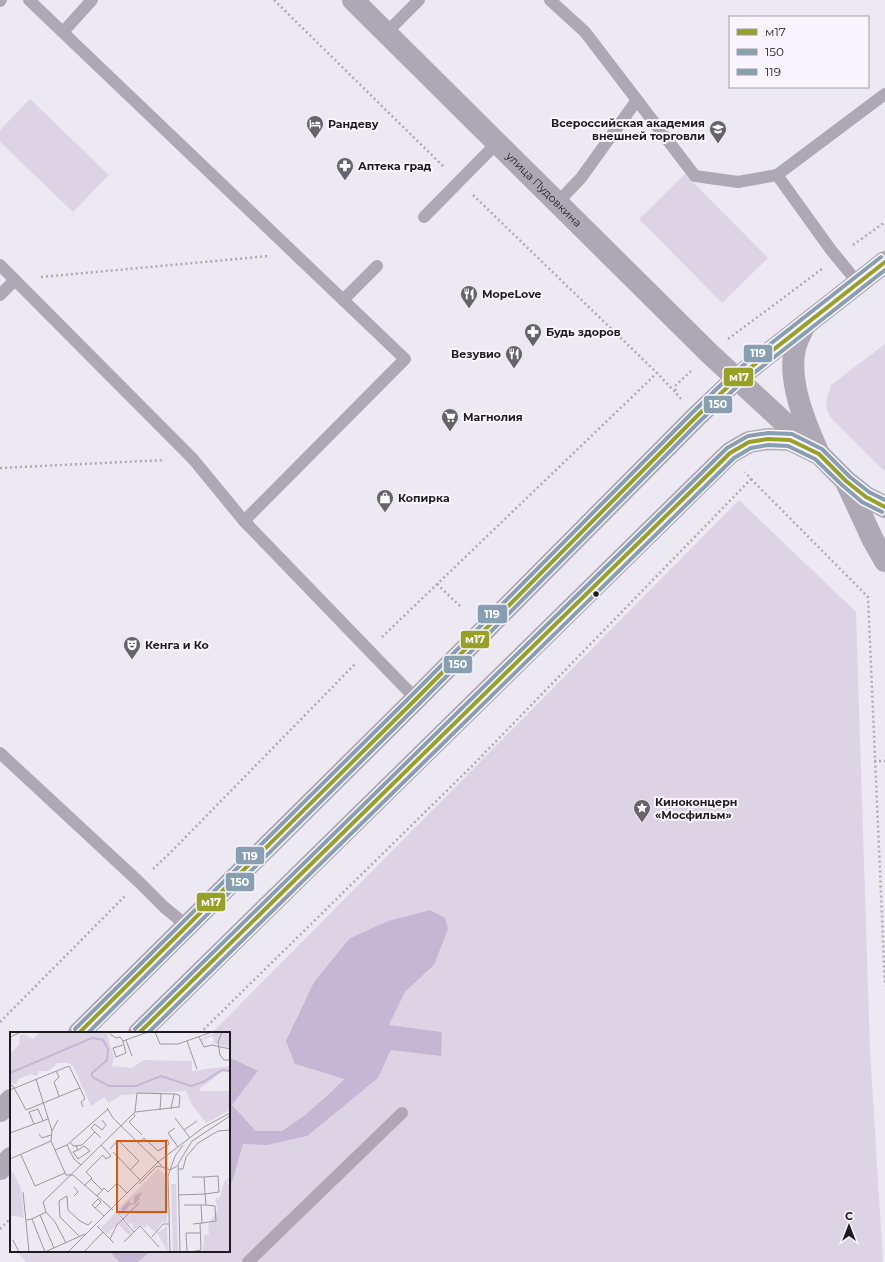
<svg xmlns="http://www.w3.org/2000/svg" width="885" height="1262" viewBox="0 0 885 1262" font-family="Montserrat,sans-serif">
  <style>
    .green { fill: #dcd4e5 }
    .water { fill: #c5b7d3 }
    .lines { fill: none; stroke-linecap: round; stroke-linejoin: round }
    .path { stroke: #aeaab2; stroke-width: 2.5; stroke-dasharray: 2 3; stroke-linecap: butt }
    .service { stroke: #aea8b4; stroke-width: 12 }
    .minor { stroke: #aea8b4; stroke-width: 22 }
    .secondary { stroke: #ada8b4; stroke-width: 22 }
    .bus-1-casing { stroke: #f9f4fe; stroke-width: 7 }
    .bus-2-casing { stroke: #f9f4fe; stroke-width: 7 }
    .bus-3-casing { stroke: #f9f4fe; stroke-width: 7 }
    .bus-1 { stroke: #96a126; stroke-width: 4 }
    .bus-2 { stroke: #889fb1; stroke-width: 4 }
    .bus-3 { stroke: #889fb1; stroke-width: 4 }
    .bus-dot { fill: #1d1b21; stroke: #f9f4fe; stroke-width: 1.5 }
    .labels { text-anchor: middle; stroke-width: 4; stroke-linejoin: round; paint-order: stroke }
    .poi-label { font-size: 11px; font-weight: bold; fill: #1d1b21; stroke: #f9f4fe; text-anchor: start }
    .street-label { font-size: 11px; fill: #1d1b21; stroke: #f9f4fe }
    .inset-river { fill: none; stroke: #c5b7d3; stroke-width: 2 }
    .inset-road { fill: none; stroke: #9a979e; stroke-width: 1 }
    .view { fill: #de560d; fill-opacity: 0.15; stroke: #de560d; stroke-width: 2 }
    .inset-edge { fill: none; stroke: #1d1b21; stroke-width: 2 }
    .line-badge { stroke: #f9f4fe; stroke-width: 1.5 }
    .badge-label { font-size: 11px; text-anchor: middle; font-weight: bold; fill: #fff }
  </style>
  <rect width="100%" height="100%" fill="#ede9f2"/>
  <g class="green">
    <polygon points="30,99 109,175 73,212 0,142 0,130"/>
    <polygon points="685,174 768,258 722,303 639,219"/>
    <polygon points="885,344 885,472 831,418 827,410 826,401 831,385"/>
    <polygon points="739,500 856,612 870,1050 883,1262 138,1262 151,1251 229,1251 229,1186 232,1183 243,1144 267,1145 378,1078 391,1050 442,1032 389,1025 405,992 434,965 430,910 388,921 350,938 295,1064 344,1079 329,1094 305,1115 282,1131 256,1131 232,1105 258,1071 229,1057 229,1033 212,1033"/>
    <polygon points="16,1251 109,1251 119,1262 26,1262"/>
  </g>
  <g class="water">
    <polygon points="430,910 445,918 448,929 434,965 405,992 389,1025 442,1032 441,1056 391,1050 378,1078 307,1136 267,1145 243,1144 232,1183 229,1186 229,1057 258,1071 232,1105 256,1131 282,1131 305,1115 329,1094 344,1079 295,1064 286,1041 314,982 350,938 388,921"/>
    <polygon points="109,1251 151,1251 138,1262 119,1262"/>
  </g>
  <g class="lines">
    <g class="path">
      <polyline points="274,0 445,168"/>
      <polyline points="473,195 657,373"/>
      <polyline points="853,245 885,222"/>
      <polyline points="41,277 269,256"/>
      <polyline points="728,339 822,269"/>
      <polyline points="681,399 676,393 675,386 691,371"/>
      <polyline points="0,468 165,460"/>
      <polyline points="751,479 868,597 885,986"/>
      <polyline points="437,584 462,608"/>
      <polyline points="382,637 657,373 676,393"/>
      <polyline points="874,761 885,761"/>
      <polyline points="153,869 172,851 356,663"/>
      <polyline points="0,1022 125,896"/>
      <polyline points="200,1033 470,768 751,479 745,472"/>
      <polyline points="0,1229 11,1218"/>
    </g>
    <g class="service">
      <polyline points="29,0 405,359 244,521"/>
      <polyline points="550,0 585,32 695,176 738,182 777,175 885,94"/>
      <polyline points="0,1 1,0"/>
      <polyline points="63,32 92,0"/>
      <polyline points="386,33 419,0"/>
      <polyline points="777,175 831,250 858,283"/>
      <polyline points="557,203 581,178 637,100"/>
      <polyline points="424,217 497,143"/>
      <polyline points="0,265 193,459 244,521 416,699"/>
      <polyline points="0,295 15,280"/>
      <polyline points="343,300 377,266"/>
      <polyline points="0,753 139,882 164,907 187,926"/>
      <polyline points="248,1262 402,1113"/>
    </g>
    <path class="minor" id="s1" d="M 353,0 L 709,353 L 813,449"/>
    <g class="secondary">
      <path d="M 805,325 C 802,331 798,338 796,345 C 786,378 805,423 819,454"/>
      <polyline points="847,484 873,540 885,561"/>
      <polyline points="79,1033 416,699 696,417 736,379 885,262"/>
      <polyline points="139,1033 730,453 749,442 768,439 790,440 819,454 846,481 866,497 885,507"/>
      <polyline points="0,1111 11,1100"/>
      <polyline points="0,1169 11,1158"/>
    </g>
    <defs>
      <g id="bus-1">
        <polyline points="79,1033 416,699 696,417 736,379 885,262"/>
        <polyline points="139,1033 730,453 749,442 768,439 790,440 819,454 846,481 866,497 885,507"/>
      </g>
      <g id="bus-2">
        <polyline points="88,1033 420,703 700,421 740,384 885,270"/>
        <polyline points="148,1033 734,458 751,448 768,445 788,446 815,459 842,485 862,502 882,512"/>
      </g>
      <g id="bus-3">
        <polyline points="75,1029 412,695 692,413 732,374 881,257"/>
        <polyline points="135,1029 727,448 748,436 768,433 792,434 822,449 850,477 869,492 885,500"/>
      </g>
    </defs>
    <use href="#bus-1" class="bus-1-casing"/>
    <use href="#bus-2" class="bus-2-casing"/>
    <use href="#bus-3" class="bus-3-casing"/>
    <use href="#bus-1" class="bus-1"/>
    <use href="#bus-2" class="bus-2"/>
    <use href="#bus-3" class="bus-3"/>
  </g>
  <defs>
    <symbol id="hotel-pin" viewBox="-11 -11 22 30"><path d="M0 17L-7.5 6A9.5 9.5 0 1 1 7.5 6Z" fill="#66636a" stroke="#f9f4fe"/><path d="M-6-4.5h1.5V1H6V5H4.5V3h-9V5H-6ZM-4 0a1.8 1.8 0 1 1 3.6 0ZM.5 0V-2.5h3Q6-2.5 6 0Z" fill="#fff"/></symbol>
    <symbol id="university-pin" viewBox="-11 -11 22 30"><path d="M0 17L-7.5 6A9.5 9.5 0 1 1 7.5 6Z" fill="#66636a" stroke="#f9f4fe"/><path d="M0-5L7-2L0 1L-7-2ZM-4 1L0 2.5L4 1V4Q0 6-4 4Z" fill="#fff"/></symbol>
    <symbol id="pharmacy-pin" viewBox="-11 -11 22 30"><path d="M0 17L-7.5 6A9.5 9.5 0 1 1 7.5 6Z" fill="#66636a" stroke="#f9f4fe"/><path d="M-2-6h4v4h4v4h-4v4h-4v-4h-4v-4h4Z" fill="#fff"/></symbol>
    <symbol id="restaurant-pin" viewBox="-11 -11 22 30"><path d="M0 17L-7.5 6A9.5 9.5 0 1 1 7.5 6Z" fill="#66636a" stroke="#f9f4fe"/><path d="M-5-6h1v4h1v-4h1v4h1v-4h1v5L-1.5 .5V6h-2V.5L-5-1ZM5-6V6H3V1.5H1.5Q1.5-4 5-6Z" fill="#fff"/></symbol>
    <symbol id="supermarket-pin" viewBox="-11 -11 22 30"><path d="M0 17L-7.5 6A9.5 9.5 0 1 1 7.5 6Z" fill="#66636a" stroke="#f9f4fe"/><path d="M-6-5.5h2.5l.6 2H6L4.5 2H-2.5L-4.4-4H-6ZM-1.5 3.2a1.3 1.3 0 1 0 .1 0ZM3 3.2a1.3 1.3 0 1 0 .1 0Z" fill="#fff"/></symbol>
    <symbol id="shop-pin" viewBox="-11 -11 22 30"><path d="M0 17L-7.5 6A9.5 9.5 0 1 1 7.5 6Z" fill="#66636a" stroke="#f9f4fe"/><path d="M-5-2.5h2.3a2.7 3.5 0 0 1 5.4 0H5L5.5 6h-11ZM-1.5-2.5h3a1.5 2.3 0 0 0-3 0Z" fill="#fff"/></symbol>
    <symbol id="theatre-pin" viewBox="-11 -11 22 30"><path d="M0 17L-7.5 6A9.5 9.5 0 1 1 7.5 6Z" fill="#66636a" stroke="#f9f4fe"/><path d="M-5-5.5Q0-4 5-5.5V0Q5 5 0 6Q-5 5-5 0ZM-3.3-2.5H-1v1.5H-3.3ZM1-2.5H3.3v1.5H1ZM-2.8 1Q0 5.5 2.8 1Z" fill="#fff"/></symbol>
    <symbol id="sight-pin" viewBox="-11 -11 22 30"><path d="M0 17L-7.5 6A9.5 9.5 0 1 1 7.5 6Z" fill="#66636a" stroke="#f9f4fe"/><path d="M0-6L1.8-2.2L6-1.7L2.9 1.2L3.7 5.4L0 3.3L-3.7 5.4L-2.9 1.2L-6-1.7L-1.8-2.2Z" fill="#fff"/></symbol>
  </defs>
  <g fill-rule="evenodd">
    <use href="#hotel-pin" x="305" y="114" width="20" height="27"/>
    <use href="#university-pin" x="708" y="119" width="20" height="27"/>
    <use href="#pharmacy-pin" x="335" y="156" width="20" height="27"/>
    <use href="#restaurant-pin" x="459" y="284" width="20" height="27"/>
    <use href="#pharmacy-pin" x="523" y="322" width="20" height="27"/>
    <use href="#restaurant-pin" x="504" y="344" width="20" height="27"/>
    <use href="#supermarket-pin" x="440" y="407" width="20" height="27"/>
    <use href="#shop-pin" x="375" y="488" width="20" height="27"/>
    <use href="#theatre-pin" x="122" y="635" width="20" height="27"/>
    <use href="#sight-pin" x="632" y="798" width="20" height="27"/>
  </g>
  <circle class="bus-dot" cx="596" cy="594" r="3.5"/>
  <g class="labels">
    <g class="poi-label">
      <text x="705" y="127" text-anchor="end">Всероссийская академия<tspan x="705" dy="13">внешней торговли</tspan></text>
      <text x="328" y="128">Рандеву</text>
      <text x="358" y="170">Аптека град</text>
      <text x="482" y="298">МореLove</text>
      <text x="546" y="336">Будь здоров</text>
      <text x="501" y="358" text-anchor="end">Везувио</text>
      <text x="463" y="421">Магнолия</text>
      <text x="398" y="502">Копирка</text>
      <text x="145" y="649">Кенга и Ко</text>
      <text x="655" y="806">Киноконцерн<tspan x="655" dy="13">«Мосфильм»</tspan></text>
    </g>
    <g class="street-label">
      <text dy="4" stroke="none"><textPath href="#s1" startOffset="269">улица Пудовкина</textPath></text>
    </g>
  </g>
  <g transform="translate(10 1032)">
    <rect width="220" height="220" fill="#ede9f2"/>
    <path d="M 29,0 L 104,0 L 97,3 L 104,25 L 102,34 L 122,36 L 134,28 L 182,29 L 182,39 L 220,34 L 220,41 L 213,39 L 189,57 L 191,59 L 220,59 L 220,78 L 196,91 L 181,71 L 176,59 L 111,63 L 99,71 L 94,65 L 81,74 L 63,34 L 59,31 L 48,31 L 38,39 L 29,39 L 27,44 L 21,42 L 8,47 L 7,52 L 0,51 L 0,21 L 9,13 L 10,3 L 13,2 L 24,7 ZM 207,0 L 220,0 L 220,16 L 204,11 L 203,4 L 191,9 L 190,7 ZM 0,135 L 11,156 L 14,186 L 0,183 ZM 148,137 L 155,143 L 157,190 L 152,190 L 145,200 L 137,193 L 134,196 L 131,193 L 124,198 L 122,191 L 119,192 L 107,178 ZM 220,144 L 217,152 L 220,153 L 220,220 L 193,220 L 194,203 L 199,202 L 198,193 L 208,177 L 205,168 L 210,165 L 214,150 ZM 161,152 L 166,152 L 168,220 L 163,220 ZM 106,180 L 112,188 L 97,202 L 91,196 ZM 113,188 L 122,200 L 120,204 L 109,193 ZM 157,194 L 158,220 L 147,201 Z" fill="#dcd4e5"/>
    <path d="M 132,160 L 129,166 L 131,168 L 129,168 L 124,173 L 120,173 L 114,180 L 111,177 L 119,168 L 121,172 L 124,171 L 124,164 Z" fill="#c5b7d3"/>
    <path class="inset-river" d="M 0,41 L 82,6 L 93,8 L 98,17 L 97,28 L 82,41 L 82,45 L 99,54 L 126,54 L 151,44 L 181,54 L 193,50 L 212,38 L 220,39"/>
    <path class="inset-road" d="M 145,0 L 150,12 L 168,12 L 202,0M 212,0 L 208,10 L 210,23 L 214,28 L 219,28M 100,2 L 106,6 L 110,5 L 113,9 L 138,0M 0,5 L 11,0M 189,5 L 194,15 L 202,13 L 220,17M 116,8 L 122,24M 113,9 L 116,21 L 106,25 L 103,16 L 113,13M 177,9 L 187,37M 46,39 L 49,45 L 44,50 L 49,64M 26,47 L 42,99 L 41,109 L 56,143 L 63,143 L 103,178M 0,53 L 3,54 L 16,78 L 70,56 L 75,67 L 71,70 L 73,75M 0,58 L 59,34 L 70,56M 127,61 L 166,62 L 170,64 L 169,75 L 125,80 ZM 97,76 L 103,86 L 152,134M 161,77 L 164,62M 150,78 L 151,62M 123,81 L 125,84 L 119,90 L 132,103M 165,86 L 180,106M 24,92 L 19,80 L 28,77 L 33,89M 165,96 L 158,101 L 168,115M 174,98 L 187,89M 42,99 L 48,88M 85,100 L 81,96 L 85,92 L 92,98 L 96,93 L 92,88M 0,101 L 38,87M 29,102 L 32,106 L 41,103M 61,111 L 63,114 L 72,113 L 85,100 L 91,106M 128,111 L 134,106 L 148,119 L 159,112 L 157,107M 57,113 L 98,77M 66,114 L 68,118 L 63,120 L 68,127 L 80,119 L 74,114 L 68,118M 100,117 L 108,108 L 129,129 L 120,138M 45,118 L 57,113 L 64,127 L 71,133M 103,120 L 130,148M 11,123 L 25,154 L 55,141M 0,127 L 41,109M 152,135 L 160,138 L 167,134M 168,137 L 173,137 L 176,125 L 188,111 L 208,99 L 220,98M 81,147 L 92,158M 129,152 L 147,134 L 152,135M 74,154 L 82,146 L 76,140 L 93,123 L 96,127 L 101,124 L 91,113M 13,160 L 19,220M 168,163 L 195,162 L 194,145 L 182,145M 64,164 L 68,160 L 64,155M 87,164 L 94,156 L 98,160 L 107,151 L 117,161M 174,173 L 191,173M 85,176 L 91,170 L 88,167 L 82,173 L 94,184M 36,180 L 33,170 L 125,80M 107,180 L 124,200M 30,183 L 36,180 L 45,190 L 56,211M 22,187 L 30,183 L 44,216M 16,188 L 22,187 L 35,220M 192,191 L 206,189 L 205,174 L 196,173M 183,192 L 192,191 L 191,173 L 196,173 L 195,162 L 209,160 L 208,144 L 194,145M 87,194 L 104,211M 70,205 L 50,185 L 49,169 L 57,164 L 58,178 L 70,189 L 78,193 L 82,189M 142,205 L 153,192 L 159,192M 100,207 L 107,193 L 129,171M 3,208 L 9,220M 114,210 L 130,194 L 149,215M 35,220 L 75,202M 58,220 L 148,130 L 194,95 L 220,81M 74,220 L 93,200M 160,220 L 158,144 L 165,124 L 173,113M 170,220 L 168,132 L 182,109 L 220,84M 177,220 L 176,201 L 190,201M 180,220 L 191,218 L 190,191"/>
    <path class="view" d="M 107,109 L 156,109 L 156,180 L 107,180 Z"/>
    <rect width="220" height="220" class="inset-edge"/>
  </g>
  <g class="line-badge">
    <rect x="743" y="344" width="30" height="19" rx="4" fill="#889fb1"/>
    <rect x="723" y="367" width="31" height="20" rx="4" fill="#96a126"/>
    <rect x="703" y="395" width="30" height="19" rx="4" fill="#889fb1"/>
    <rect x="477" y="604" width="31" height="20" rx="4" fill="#889fb1"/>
    <rect x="460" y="630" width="30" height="19" rx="4" fill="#96a126"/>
    <rect x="443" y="655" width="30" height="19" rx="4" fill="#889fb1"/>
    <rect x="235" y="846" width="30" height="19" rx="4" fill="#889fb1"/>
    <rect x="225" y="872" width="30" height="20" rx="4" fill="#889fb1"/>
    <rect x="196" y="892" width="30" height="20" rx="4" fill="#96a126"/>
  </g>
  <g class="badge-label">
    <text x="758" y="357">119</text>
    <text x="739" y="381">м17</text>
    <text x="718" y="408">150</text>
    <text x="492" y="618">119</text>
    <text x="475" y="643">м17</text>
    <text x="458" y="668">150</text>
    <text x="250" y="860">119</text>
    <text x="240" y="886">150</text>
    <text x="211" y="906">м17</text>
  </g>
  <rect x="729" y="16" width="140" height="72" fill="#f9f4fe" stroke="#a19da6"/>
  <rect x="737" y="29" width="20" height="6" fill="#96a126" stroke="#a19da6"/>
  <text x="765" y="36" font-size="12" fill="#1d1b21">м17</text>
  <rect x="737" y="49" width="20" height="6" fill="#889fb1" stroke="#a19da6"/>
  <text x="765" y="56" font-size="12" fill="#1d1b21">150</text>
  <rect x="737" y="69" width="20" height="6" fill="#889fb1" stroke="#a19da6"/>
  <text x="765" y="76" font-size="12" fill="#1d1b21">119</text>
  <g transform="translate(849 1226)" stroke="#f9f4fe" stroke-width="3" paint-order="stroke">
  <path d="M0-3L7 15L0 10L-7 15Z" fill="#1d1b21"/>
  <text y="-6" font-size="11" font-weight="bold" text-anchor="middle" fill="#1d1b21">С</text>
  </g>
</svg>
